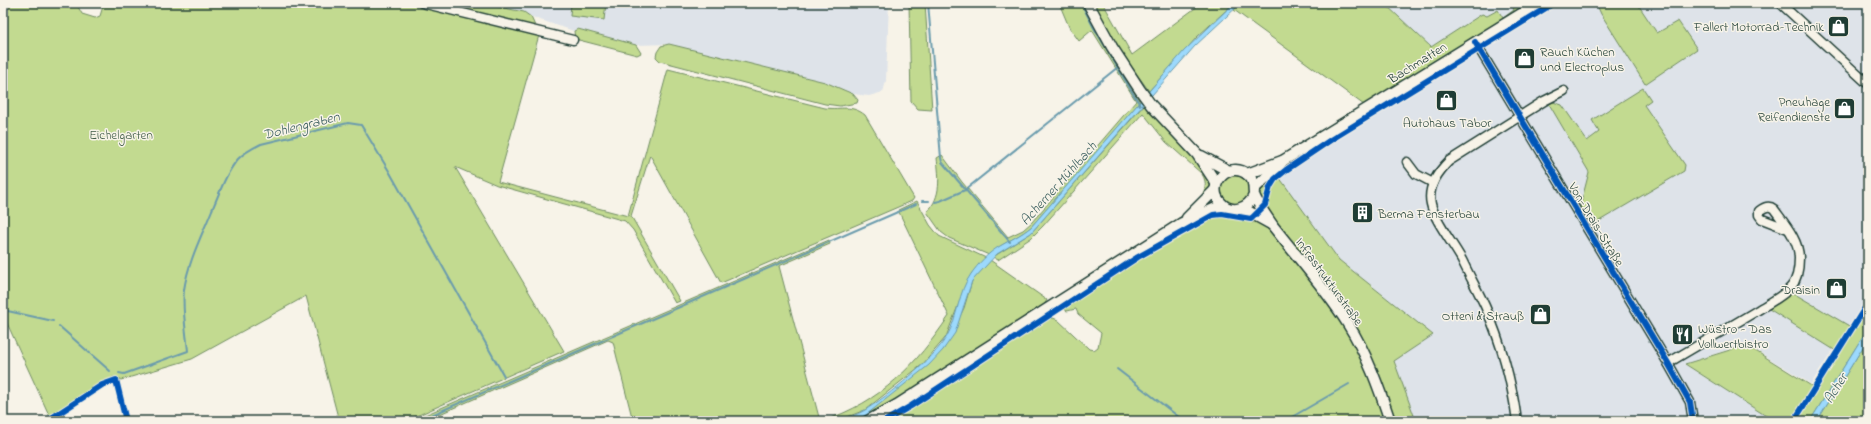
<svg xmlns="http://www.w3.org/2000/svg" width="1871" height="424" viewBox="0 0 1871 424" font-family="'Indie Flower',sans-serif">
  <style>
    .built { fill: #dee3e9 }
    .green { fill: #c2da90; stroke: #708c62 }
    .water { fill: #9cd9fd; stroke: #6a9bad }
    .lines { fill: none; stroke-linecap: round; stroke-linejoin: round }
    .stream { stroke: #6a9bad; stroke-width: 2 }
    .minor-casing { stroke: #1f3d34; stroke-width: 11 }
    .tertiary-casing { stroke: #1f3d34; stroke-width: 13 }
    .minor { stroke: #f7f3e8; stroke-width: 8 }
    .tertiary { stroke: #f7f3e8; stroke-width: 10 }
    .cycleway-casing { stroke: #f7f3e8; stroke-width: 8 }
    .cycleway { stroke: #0057b8; stroke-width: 6 }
    .labels { text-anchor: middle; stroke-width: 3; stroke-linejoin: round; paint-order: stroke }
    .poi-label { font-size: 13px; fill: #1f3d34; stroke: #f7f3e8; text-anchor: end }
    .street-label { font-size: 13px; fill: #1f3d34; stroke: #f7f3e8 }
    .park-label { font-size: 13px; fill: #405c46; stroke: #f7f3e8 }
    .water-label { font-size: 14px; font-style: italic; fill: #385c5c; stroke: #f7f3e8 }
  </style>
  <rect width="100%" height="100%" fill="#f7f3e8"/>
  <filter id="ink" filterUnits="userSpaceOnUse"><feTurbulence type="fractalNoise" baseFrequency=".025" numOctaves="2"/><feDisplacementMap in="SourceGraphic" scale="8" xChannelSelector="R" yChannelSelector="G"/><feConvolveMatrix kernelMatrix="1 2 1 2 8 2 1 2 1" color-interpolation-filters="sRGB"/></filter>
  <g filter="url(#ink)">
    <g class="built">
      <polygon points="479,3 889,3 886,81 883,92 869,96 853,94 825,82 669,44 636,45 578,29 574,31 531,17 524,12"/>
      <polygon points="1384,3 1527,3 1501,18 1431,48"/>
      <polygon points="1558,3 1868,3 1868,296 1811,384 1746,344 1684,364 1774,421 1415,421 1394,360 1433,335 1339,260 1279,177 1330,143"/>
    </g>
    <g class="green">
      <path d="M 3,3 L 76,3 L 82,14 L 95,18 L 100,16 L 104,3 L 479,3 L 524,12 L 531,17 L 539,35 L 498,182 L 628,216 L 668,69 L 825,108 C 842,110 851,104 865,115 L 914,198 L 912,201 L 721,283 L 650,155 L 631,216 L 680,301 L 675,303 L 633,230 L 625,221 L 497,185 L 455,167 L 564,351 L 405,421 L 339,421 L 306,296 L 192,359 L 121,380 L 113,377 L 50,417 L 6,321 L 3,321 Z"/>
      <polygon points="571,3 606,3 604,20 570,16"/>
      <polygon points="909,3 925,3 932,110 918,109 911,101"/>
      <path d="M 1059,3 L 1083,3 L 1140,102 L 1031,227 C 1018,238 1001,243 989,255 L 949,238 L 941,232 L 927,212 C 942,196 939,178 937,158 L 942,155 L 962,182 L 1008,237 L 1023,230 L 1032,222 L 1136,101 L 1092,30 L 1079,41 L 1069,27 Z"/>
      <polygon points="1094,3 1103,3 1132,55 1202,3 1234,3 1197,37 1149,91 1121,52"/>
      <polygon points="1241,3 1384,3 1431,47 1482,14 1487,16 1498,10 1503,18 1514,10 1511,3 1532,3 1364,105 1234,10"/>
      <polygon points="1596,3 1637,3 1657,33 1678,21 1697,49 1645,84 1601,14"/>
      <polygon points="578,29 636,45 641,53 637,55 575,39 574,31"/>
      <polygon points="669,44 825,82 853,94 858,100 857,103 840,106 825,104 660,61 656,57 657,52 661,46"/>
      <polygon points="1643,88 1651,100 1644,105 1685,165 1684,171 1589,227 1580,207 1589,172 1549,104 1553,102 1562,105 1587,141 1599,132 1592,120"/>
      <path d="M 1144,105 L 1196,157 L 1212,180 L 1211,190 L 1199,200 C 1205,191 1208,184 1202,174 L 1166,142 L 1143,113 L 1043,226 L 1031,238 L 998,260 L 993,257 L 1031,233 Z"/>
      <polygon points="1377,108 1283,171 1269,185 1266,199 1263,203 1260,194 1264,183 1319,143"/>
      <circle cx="1235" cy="189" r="15"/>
      <path d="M 1279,177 L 1339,260 L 1433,335 L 1394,361 L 1416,421 L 1396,421 C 1381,380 1364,339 1340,302 C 1317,269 1289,241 1266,209 L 1273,183 Z"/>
      <path d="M 917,201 L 930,225 L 939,236 L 986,258 L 972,273 L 967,282 L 946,337 L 923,364 L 865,410 L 837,421 L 823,421 C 882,401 915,366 949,316 L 898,210 Z"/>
      <polygon points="1217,210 1251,216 1249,221 1253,223 1255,218 1280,239 1337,314 1357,347 1387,421 890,421 1047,320 1053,318 1058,320 1089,349 1094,350 1098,347 1101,333 1078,314 1076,309 1067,311 1064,309 1063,302 1171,233"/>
      <polygon points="829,240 830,244 779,266 820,421 633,421 613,342 608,340 424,421 411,421"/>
      <polygon points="990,260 1047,300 1044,305 894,404 861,421 853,421 866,415 943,350 964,308 972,281"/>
      <polygon points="1793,293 1851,327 1836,351 1769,309"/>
      <polygon points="1868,307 1868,328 1810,421 1796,421"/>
      <polygon points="1048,313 909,405 881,421 873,421"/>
      <polygon points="1868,339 1868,421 1817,421"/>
      <polygon points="1746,345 1813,387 1791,421 1774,421 1685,364"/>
    </g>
    <g class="water">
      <path d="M 1234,3 L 1241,3 L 1195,46 L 1031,233 L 997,254 L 972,281 L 955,333 L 943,350 L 929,365 L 866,415 L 853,421 L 837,421 C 847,418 857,415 865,410 C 888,396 934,359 947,336 C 958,317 958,292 971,274 C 978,264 989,252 1000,246 C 1010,240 1021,235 1031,227 L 1184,51 Z"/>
      <polygon points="1868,328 1868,339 1817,421 1810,421"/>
    </g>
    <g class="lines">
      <g class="stream">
        <polyline points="928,3 941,158 942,162 1010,242"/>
        <polyline points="1081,3 1094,28 1140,105"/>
        <polyline points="922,201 929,201"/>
        <polyline points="935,202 940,201 965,190 1118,67"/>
        <polyline points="3,310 53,321"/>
        <polyline points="59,326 110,371"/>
        <polyline points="1117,369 1184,421"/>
        <path d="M 119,373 L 124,374 L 188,351 C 186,331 182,310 184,290 C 188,262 202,235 212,210 C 220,192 226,173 238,159 C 245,152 253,148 261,144 L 348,123 L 361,125 L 389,171 L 504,376"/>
        <polyline points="418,421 916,204"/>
        <polyline points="1285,421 1349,384"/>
      </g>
      <defs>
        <g id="minor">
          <polyline points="422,3 573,40"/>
          <polyline points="1780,3 1868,84"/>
          <polyline points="1475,42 1668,363 1690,402 1693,421"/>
          <polyline points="1407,162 1416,174 1433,183"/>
          <path d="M 1668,363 C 1698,345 1728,328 1758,310 C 1769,303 1782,297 1791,287 C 1797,280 1799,268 1799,258 C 1799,240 1784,223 1774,209 C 1769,205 1765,207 1759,211 L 1759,215 L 1762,219 L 1788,229"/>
          <path d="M 1517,421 C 1512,383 1501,342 1485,306 C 1478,291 1469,275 1462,260 C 1453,243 1435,222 1431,204 C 1427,187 1438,172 1449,161 L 1544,101 L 1564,91"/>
        </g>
        <g id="tertiary">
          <polyline points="1088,3 1112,47 1140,90 1151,105 1197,154 1216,183"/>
          <polyline points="1201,156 1229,171"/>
          <polyline points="1247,174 1282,161"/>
          <polyline points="1255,188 1284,160 1539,3"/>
          <path d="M 1254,195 C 1249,208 1232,215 1221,203 C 1204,185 1230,159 1248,175 C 1255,181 1253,187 1254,194 C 1255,200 1269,220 1273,226 C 1298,258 1326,289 1348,324 C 1367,354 1379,388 1390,421"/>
          <polyline points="1242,208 1271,224"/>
          <polyline points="1187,218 1215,190"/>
          <polyline points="868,421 897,405 1182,223 1218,207 1225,207"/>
        </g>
      </defs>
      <use href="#minor" class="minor-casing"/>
      <use href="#tertiary" class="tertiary-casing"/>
      <use href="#minor" class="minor"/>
      <use href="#tertiary" class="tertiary"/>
      <defs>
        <g id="cycleway">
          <polyline points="1475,42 1668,363 1690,402 1693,421"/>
          <polyline points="47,421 102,385 116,380 126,421"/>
          <polyline points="885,421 911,406 1138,257 1213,215 1222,214 1251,219 1265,205 1270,187 1275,179 1286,170 1332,139 1554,3"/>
          <polyline points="1794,421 1868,303"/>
        </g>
      </defs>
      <use href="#cycleway" class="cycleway-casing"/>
      <use href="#cycleway" class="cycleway"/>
    </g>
  </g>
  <defs>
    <symbol id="shop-square" viewBox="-11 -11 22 22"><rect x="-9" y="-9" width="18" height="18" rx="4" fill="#1f3d34" stroke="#f7f3e8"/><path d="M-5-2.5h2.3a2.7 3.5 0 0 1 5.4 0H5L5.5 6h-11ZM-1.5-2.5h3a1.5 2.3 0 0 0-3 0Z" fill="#fff"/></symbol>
    <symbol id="building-square" viewBox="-11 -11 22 22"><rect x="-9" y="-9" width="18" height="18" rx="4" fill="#1f3d34" stroke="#f7f3e8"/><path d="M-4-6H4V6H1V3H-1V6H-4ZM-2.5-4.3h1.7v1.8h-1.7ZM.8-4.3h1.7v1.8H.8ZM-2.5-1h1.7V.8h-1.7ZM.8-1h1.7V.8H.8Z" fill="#fff"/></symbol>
    <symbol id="restaurant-square" viewBox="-11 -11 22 22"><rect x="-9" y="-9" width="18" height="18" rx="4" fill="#1f3d34" stroke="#f7f3e8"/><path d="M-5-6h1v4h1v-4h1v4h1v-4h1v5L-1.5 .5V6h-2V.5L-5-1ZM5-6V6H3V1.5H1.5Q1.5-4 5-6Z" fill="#fff"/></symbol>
  </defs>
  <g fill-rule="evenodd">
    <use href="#shop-square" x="1826" y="14" width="25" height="25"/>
    <use href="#shop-square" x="1512" y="46" width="25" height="25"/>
    <use href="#shop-square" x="1434" y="88" width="25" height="25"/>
    <use href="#shop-square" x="1832" y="96" width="25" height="25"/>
    <use href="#building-square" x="1350" y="200" width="25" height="25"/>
    <use href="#shop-square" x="1824" y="276" width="25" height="25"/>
    <use href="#shop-square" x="1528" y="302" width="25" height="25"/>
    <use href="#restaurant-square" x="1670" y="322" width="25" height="25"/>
  </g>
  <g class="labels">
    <g class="poi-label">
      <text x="1824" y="31">Fallert Motorrad-Technik</text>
      <text x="1540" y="56" text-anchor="start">Rauch Küchen<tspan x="1540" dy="15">und Electroplus</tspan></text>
      <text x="1830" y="106">Pneuhage<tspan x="1830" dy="15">Reifendienste</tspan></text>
      <text x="1447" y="127" text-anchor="middle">Autohaus Tabor</text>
      <text x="1378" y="218" text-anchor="start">Berma Fensterbau</text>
      <text x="1820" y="294">Draisin</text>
      <text x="1524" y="320">Otteni &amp; Strauß</text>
      <text x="1698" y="333" text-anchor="start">Wüstro - Das<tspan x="1698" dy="15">Vollwertbistro</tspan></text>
    </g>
    <g class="street-label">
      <text transform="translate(1417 62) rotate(-32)" y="5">Bachmatten</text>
      <text transform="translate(1597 224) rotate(59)" y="5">Von-Drais-Straße</text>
      <text transform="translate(1330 281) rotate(54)" y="5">Infrastrukturstraße</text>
    </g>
    <g class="park-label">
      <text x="121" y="139">Eichelgarten</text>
    </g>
    <g class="water-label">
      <text transform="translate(301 125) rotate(-14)" y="5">Dohlengraben</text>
      <text transform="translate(1058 183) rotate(-48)" y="5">Acherner Mühlbach</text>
      <text transform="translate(1835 388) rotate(-58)" y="5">Acher</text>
    </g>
  </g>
  <rect width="1871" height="424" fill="none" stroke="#f7f3e8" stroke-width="16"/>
  <rect x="8" y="8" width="1855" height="408" fill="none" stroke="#1f3d34" stroke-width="1.5" filter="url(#ink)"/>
</svg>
